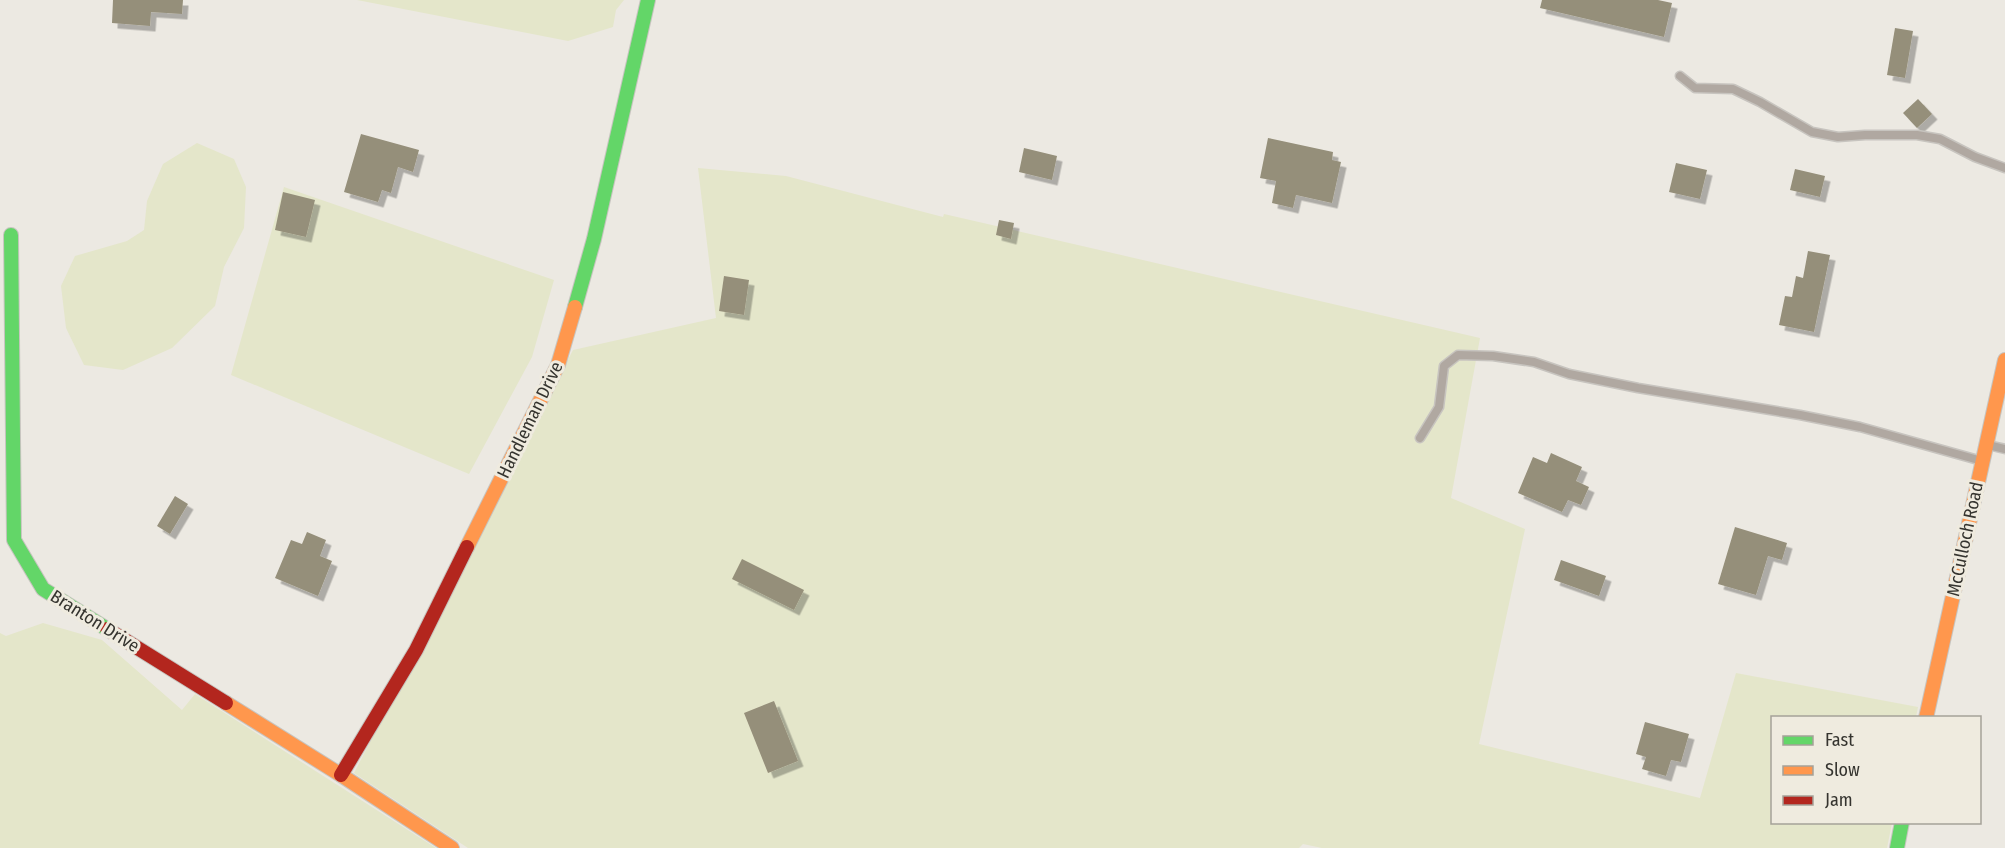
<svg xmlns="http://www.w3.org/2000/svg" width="2005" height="848" viewBox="0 0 2005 848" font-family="'Fira Sans Condensed',sans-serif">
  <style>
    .green { fill: #e4e6ca }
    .building { fill: #958f7a; filter: url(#shadow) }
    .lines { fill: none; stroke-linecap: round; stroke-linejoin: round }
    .lane-casing { stroke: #c7c4bf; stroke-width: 11 }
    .fast-casing { stroke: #c7c4bf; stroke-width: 16 }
    .slow-casing { stroke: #c7c4bf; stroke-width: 16 }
    .jam-casing { stroke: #c7c4bf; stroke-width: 16 }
    .lane { stroke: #b0a8a1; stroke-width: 8 }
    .fast { stroke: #63d668; stroke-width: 14 }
    .slow { stroke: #ff974d; stroke-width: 14 }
    .jam { stroke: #b3261e; stroke-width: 14 }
    .labels { text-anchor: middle; stroke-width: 6; stroke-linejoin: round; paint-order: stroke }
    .street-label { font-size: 18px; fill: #35342f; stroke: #efebdf }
  </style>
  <defs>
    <filter id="shadow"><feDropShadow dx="5.5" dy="5.5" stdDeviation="0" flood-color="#0004"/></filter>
  </defs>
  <rect width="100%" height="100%" fill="#ece9e2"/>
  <g class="green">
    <polygon points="357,0 624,0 616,10 613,27 568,41"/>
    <polygon points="197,143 234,159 246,187 244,228 224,267 215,306 172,348 123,370 84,365 66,328 61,286 75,256 127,241 144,230 147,201 163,164"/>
    <polygon points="698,168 786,176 943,217 944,214 1480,338 1451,498 1525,529 1479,744 1700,798 1736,673 1918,707 1916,717 1772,718 1772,822 1892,823 1887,848 1322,848 1303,844 1299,848 468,848 354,773 573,350 716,318"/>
    <polygon points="284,187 554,280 532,357 469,474 231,375"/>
    <polygon points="43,623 102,640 182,710 195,694 436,848 0,848 0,633 6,636"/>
  </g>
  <g class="building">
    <polygon points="113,0 183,0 182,14 151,12 150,26 112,23"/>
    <polygon points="1542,0 1658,0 1672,3 1664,37 1540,8"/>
    <polygon points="1895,28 1913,31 1905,78 1887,75"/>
    <polygon points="1918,99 1932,114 1917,128 1903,113"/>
    <polygon points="361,134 419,150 413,172 398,167 391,193 382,190 378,202 344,192"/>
    <polygon points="1268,138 1333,152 1332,160 1341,162 1332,203 1296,195 1293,208 1272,203 1276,181 1260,178"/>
    <polygon points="1024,148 1057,156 1052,180 1019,172"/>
    <polygon points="1676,163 1707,170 1700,199 1669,192"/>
    <polygon points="1795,169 1825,176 1820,197 1790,190"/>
    <polygon points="283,192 315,200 306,237 275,230"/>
    <polygon points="999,220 1014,223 1011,239 996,235"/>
    <polygon points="1808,251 1830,255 1814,332 1779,325 1785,296 1792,297 1796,276 1803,278"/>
    <polygon points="724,276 749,280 744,315 719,311"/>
    <polygon points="1551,453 1582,467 1576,481 1589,487 1581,505 1568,500 1562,512 1518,493 1533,457 1547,463"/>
    <polygon points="175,496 188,504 170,534 157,526"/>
    <polygon points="1735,527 1787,543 1782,560 1768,556 1756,595 1718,584"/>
    <polygon points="307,532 326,540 320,556 332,561 318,596 275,578 291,540 302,544"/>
    <polygon points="742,559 804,590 794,610 732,579"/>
    <polygon points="1561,560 1606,576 1599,596 1554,580"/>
    <polygon points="774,701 798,761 768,773 744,713"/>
    <polygon points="1645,722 1689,734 1681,762 1671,760 1666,776 1642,769 1646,757 1636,754"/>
  </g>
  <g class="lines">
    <defs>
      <g id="lane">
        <polyline points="1680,76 1695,88 1733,89 1760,102 1812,132 1838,137 1865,135 1917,135 1940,139 1975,157 2005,168"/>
        <polyline points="1420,438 1439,407 1444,366 1458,355 1493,356 1534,362 1569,374 1638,388 1800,415 1860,427 1982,461"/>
        <polyline points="1988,445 2005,449"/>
      </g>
      <g id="fast">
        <polyline points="11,235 14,540 43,589 107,629"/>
        <polyline points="575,307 594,239 648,0"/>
        <polyline points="1897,848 1902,822"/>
      </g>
      <g id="slow">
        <polyline points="467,547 558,365 575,307"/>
        <polyline points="226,703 341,775 452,848"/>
        <polyline points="1926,718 2005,360"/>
      </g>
      <g id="jam">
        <polyline points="107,629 226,703"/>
        <polyline points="341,775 416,650 467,547"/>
      </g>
    </defs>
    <use href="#lane" class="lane-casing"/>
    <use href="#fast" class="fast-casing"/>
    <use href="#slow" class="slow-casing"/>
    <use href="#jam" class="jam-casing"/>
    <use href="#lane" class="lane"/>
    <use href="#fast" class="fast"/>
    <use href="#slow" class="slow"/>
    <use href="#jam" class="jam"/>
  </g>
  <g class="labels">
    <g class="street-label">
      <text transform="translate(530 420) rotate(-64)" y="6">Handleman Drive</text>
      <text transform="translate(1965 539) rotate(-78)" y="6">McCulloch Road</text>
      <text transform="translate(95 621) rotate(32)" y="6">Branton Drive</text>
    </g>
  </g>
  <rect x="1771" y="716" width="210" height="108" fill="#efebdf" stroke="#a5a299" stroke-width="1.5"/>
  <rect x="1783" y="736" width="30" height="9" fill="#63d668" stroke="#a5a299" stroke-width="1.5"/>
  <text x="1825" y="746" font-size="18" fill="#35342f">Fast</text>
  <rect x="1783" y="766" width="30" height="9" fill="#ff974d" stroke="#a5a299" stroke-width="1.5"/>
  <text x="1825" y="776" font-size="18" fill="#35342f">Slow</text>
  <rect x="1783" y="796" width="30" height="9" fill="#b3261e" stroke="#a5a299" stroke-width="1.5"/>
  <text x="1825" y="806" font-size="18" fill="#35342f">Jam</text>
</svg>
